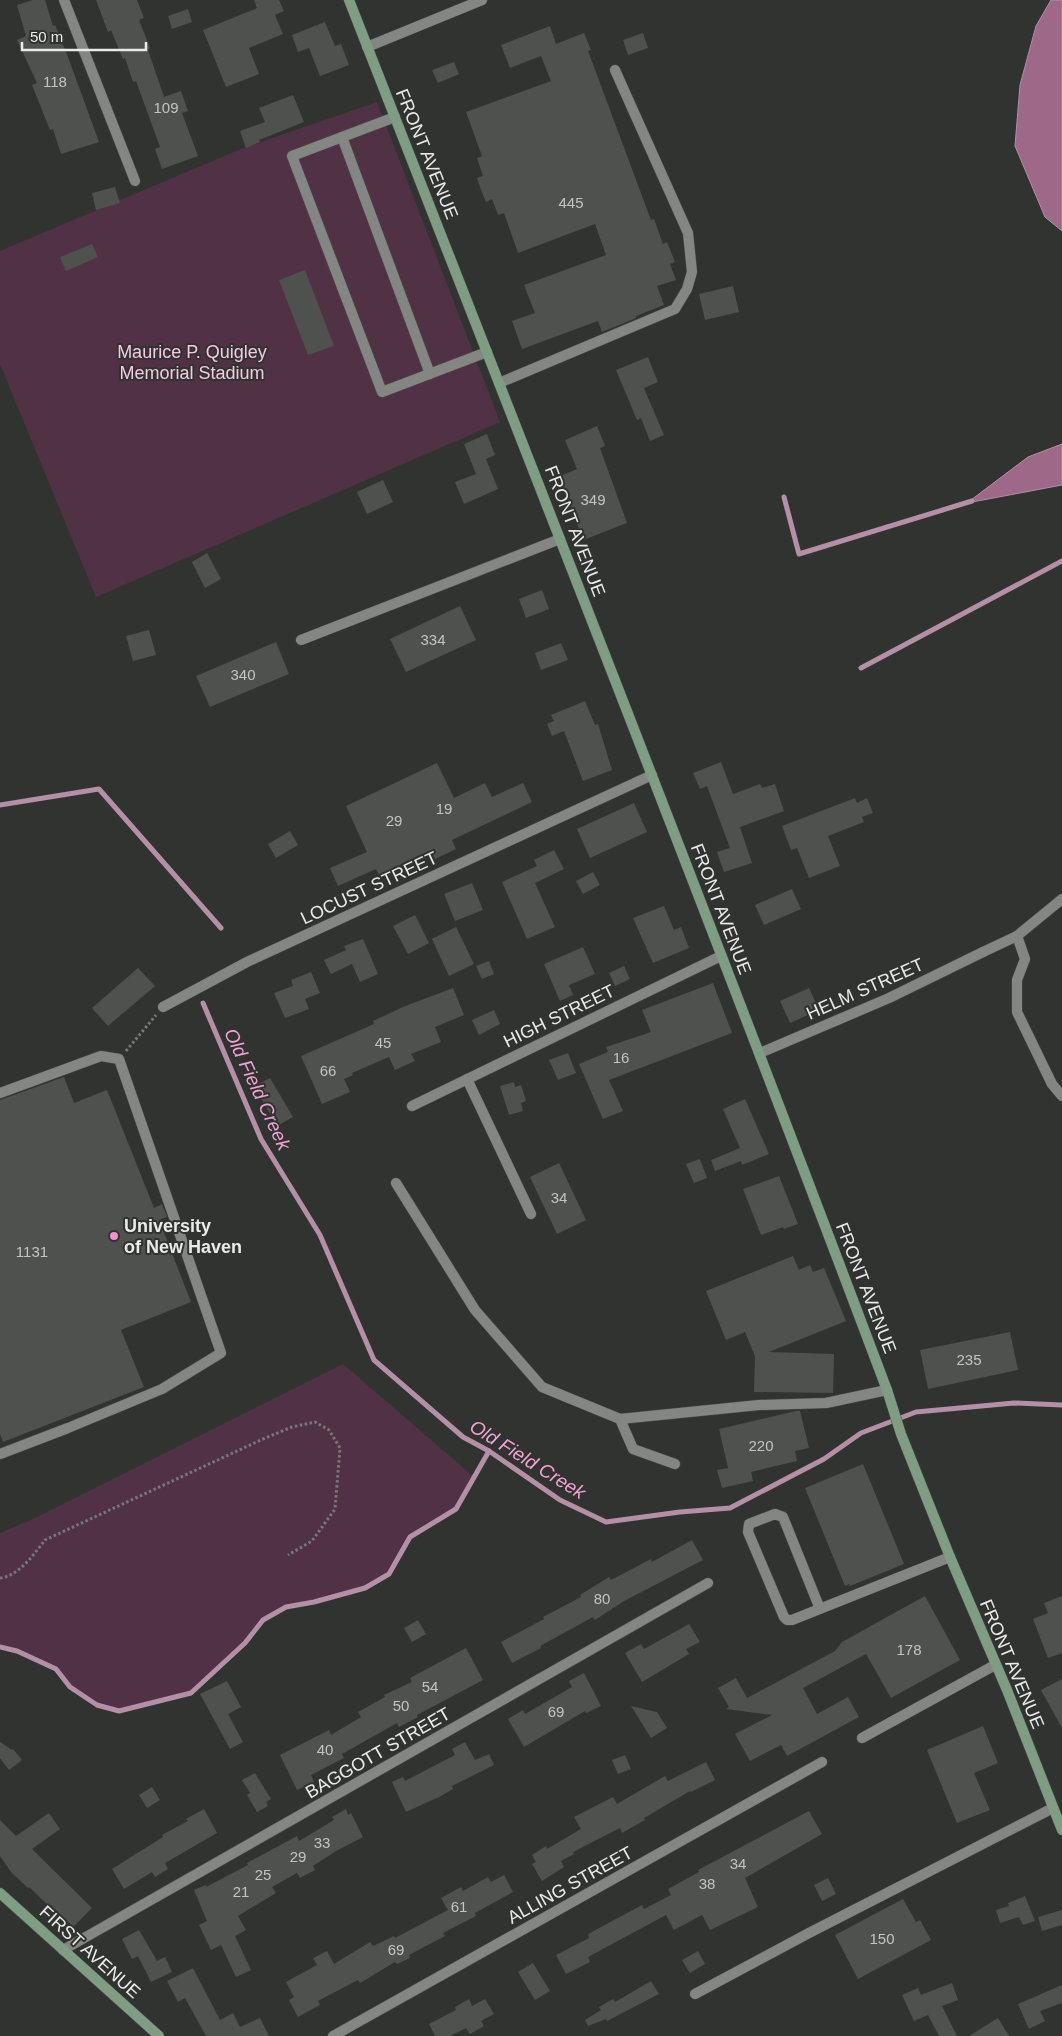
<svg xmlns="http://www.w3.org/2000/svg" width="1062" height="2036" viewBox="0 0 1062 2036" font-family="Helvetica,sans-serif">
  <style>
    .green { fill: #513245 }
    .water { fill: #9e6889; stroke: #b48fa6 }
    .lines { fill: none; stroke-linecap: round; stroke-linejoin: round }
    .stream { stroke: #b48fa6; stroke-width: 5 }
    .building { fill: #4e514e }
    .lane-casing { stroke: #4f514f; stroke-width: 11 }
    .street-casing { stroke: #4f514f; stroke-width: 11 }
    .secondary-casing { stroke: #4f514f; stroke-width: 11 }
    .path { stroke: #777877; stroke-width: 3; stroke-dasharray: 2.5 2.5; stroke-linecap: butt }
    .lane { stroke: #838683; stroke-width: 10 }
    .street { stroke: #838683; stroke-width: 10 }
    .secondary { stroke: #7f9d82; stroke-width: 10 }
    .poi-dot { fill: #f690d0; stroke: #313331; stroke-width: 2 }
    .labels { text-anchor: middle; stroke-width: 4; stroke-linejoin: round; paint-order: stroke }
    .number-label { font-size: 15px; fill: #c2c4c2 }
    .street-label { font-size: 18px; fill: #e9eae9; stroke: #313331 }
    .park-label { font-size: 18px; fill: #f7c6e3; stroke: #313331 }
    .poi-label { font-size: 18px; font-weight: bold; fill: #e9eae9; stroke: #313331; text-anchor: start }
    .water-label { font-size: 19px; font-style: italic; fill: #f2a2d3; stroke: #313331 }
  </style>
  <rect width="100%" height="100%" fill="#313331"/>
  <g class="green">
    <polygon points="377,102 500,422 96,597 0,364 0,251 241,149"/>
    <polygon points="343,1364 474,1477 456,1509 410,1537 389,1574 365,1588 314,1602 286,1607 263,1620 245,1643 191,1693 119,1711 97,1705 70,1687 56,1669 17,1651 0,1647 0,1533 31,1520"/>
  </g>
  <g class="water">
    <polygon points="1051,0 1062,0 1062,231 1045,217 1015,146 1020,85 1036,26"/>
    <polygon points="1062,444 1062,485 967,503 1028,457"/>
  </g>
  <g class="lines">
    <g class="stream">
      <polyline points="784,497 799,554 972,501"/>
      <polyline points="861,668 1062,561"/>
      <polyline points="0,805 99,789 221,928"/>
      <polyline points="203,1003 261,1139 320,1235 374,1360 463,1437 489,1451 560,1500 606,1522 680,1512 730,1508 824,1459 861,1433 916,1412 1014,1403 1062,1405"/>
      <polyline points="0,1647 17,1651 56,1669 70,1687 97,1705 119,1711 191,1693 245,1643 263,1620 286,1607 314,1602 365,1588 389,1574 410,1537 456,1509 489,1451"/>
    </g>
  </g>
  <g class="building">
    <polygon points="33,0 45,0 53,26 55,25 68,57 99,142 61,154 53,129 50,130 32,85 37,83 17,40 26,36 17,5"/>
    <polygon points="96,0 137,0 144,18 139,20 150,48 148,50 164,97 181,91 188,111 182,113 198,156 162,169 155,149 160,147 136,81 133,82 125,58 123,59 111,30 108,32"/>
    <polygon points="254,0 279,0 284,11 275,15 283,34 249,48 259,74 226,87 203,30 257,8"/>
    <polygon points="188,9 192,22 172,29 168,16"/>
    <polygon points="325,22 335,46 341,44 349,65 320,76 309,48 298,52 292,35"/>
    <polygon points="550,26 556,44 584,33 591,50 588,51 651,220 654,219 663,244 667,242 675,262 670,264 676,280 657,286 664,305 636,316 636,318 602,332 598,321 522,349 512,321 535,313 524,285 606,255 595,224 518,253 504,213 498,215 492,199 486,202 481,190 477,178 483,176 477,158 482,156 466,112 551,81 541,56 510,68 501,45"/>
    <polygon points="643,33 648,48 628,55 623,40"/>
    <polygon points="454,62 459,74 438,83 432,70"/>
    <polygon points="293,95 304,122 259,140 260,142 246,148 240,131 265,122 259,108"/>
    <polygon points="115,187 120,203 96,210 92,193"/>
    <polygon points="92,244 98,257 66,271 60,257"/>
    <polygon points="305,270 334,346 308,355 279,280"/>
    <polygon points="733,286 739,312 705,320 699,294"/>
    <polygon points="648,357 658,382 644,388 664,435 650,441 641,418 637,420 616,370"/>
    <polygon points="597,426 605,446 600,448 627,523 583,540 560,476 577,469 565,440"/>
    <polygon points="487,434 495,455 486,459 498,489 464,504 455,482 476,474 464,444"/>
    <polygon points="383,480 393,502 367,514 357,492"/>
    <polygon points="207,553 221,579 205,588 192,562"/>
    <polygon points="542,590 549,609 526,618 519,599"/>
    <polygon points="460,606 476,640 406,672 390,639"/>
    <polygon points="149,630 156,655 133,661 126,636"/>
    <polygon points="276,642 289,674 210,707 196,676"/>
    <polygon points="561,643 568,660 541,670 535,653"/>
    <polygon points="585,701 595,725 598,724 612,770 583,781 564,731 552,736 547,724 554,721 551,715"/>
    <polygon points="721,762 733,794 760,784 762,788 775,784 784,811 740,827 752,863 724,872 717,852 730,848 707,786 700,789 693,773"/>
    <polygon points="437,763 454,798 485,783 492,797 523,783 532,802 452,840 456,849 435,859 431,850 379,875 376,869 338,886 330,868 367,852 346,806"/>
    <polygon points="855,798 857,803 867,798 873,813 862,817 864,822 828,836 840,866 809,878 797,848 791,850 782,826"/>
    <polygon points="634,803 647,832 590,858 577,829"/>
    <polygon points="290,831 298,845 276,858 268,844"/>
    <polygon points="554,850 564,869 535,883 555,927 527,939 502,882 537,866 534,860"/>
    <polygon points="593,872 600,885 583,894 576,881"/>
    <polygon points="472,883 483,910 455,921 444,894"/>
    <polygon points="792,889 801,909 764,925 755,905"/>
    <polygon points="664,906 674,930 681,927 689,948 653,963 633,918"/>
    <polygon points="415,915 429,943 408,954 393,926"/>
    <polygon points="456,927 474,964 449,976 432,939"/>
    <polygon points="363,939 378,974 360,982 352,964 331,974 324,960 346,950 344,946"/>
    <polygon points="583,947 595,974 569,985 573,995 560,1001 544,964"/>
    <polygon points="489,961 494,974 482,979 476,966"/>
    <polygon points="624,966 630,979 615,986 609,973"/>
    <polygon points="138,968 155,986 108,1026 92,1008"/>
    <polygon points="311,972 320,993 305,999 309,1009 285,1018 274,993 293,986 291,980"/>
    <polygon points="713,983 732,1033 609,1080 623,1111 603,1119 579,1064 608,1052 606,1047 651,1032 642,1010"/>
    <polygon points="453,988 464,1015 435,1027 441,1042 411,1054 415,1061 395,1070 389,1057 352,1073 353,1075 344,1079 350,1092 322,1104 301,1056 374,1024 373,1021 403,1007"/>
    <polygon points="809,988 819,1010 790,1023 780,1001"/>
    <polygon points="494,1010 500,1024 479,1035 472,1020"/>
    <polygon points="568,1053 576,1073 558,1080 549,1060"/>
    <polygon points="64,1077 74,1103 107,1090 154,1208 162,1204 167,1217 159,1220 191,1302 121,1330 144,1387 3,1442 0,1434 0,1100"/>
    <polygon points="270,1078 293,1117 277,1126 254,1086"/>
    <polygon points="514,1082 515,1087 521,1085 526,1101 521,1103 523,1111 509,1115 500,1086"/>
    <polygon points="745,1099 769,1154 742,1165 741,1161 715,1171 711,1160 740,1148 723,1109"/>
    <polygon points="700,1159 707,1178 694,1183 686,1164"/>
    <polygon points="559,1163 586,1220 557,1234 530,1177"/>
    <polygon points="779,1176 798,1224 784,1229 783,1227 761,1235 743,1189"/>
    <polygon points="793,1256 799,1270 810,1265 813,1272 824,1268 846,1321 769,1352 834,1354 833,1393 754,1392 755,1356 745,1332 726,1340 706,1291"/>
    <polygon points="1010,1332 1018,1370 928,1389 920,1350"/>
    <polygon points="796,1411 800,1411 809,1448 795,1451 797,1461 751,1472 753,1481 722,1488 717,1470 728,1468 719,1429"/>
    <polygon points="863,1464 904,1564 850,1586 849,1584 845,1586 805,1488"/>
    <polygon points="692,1540 703,1560 624,1601 595,1620 593,1617 540,1646 541,1648 512,1663 501,1642 544,1619 543,1617 581,1597 580,1595 609,1577 611,1580 651,1559 652,1562"/>
    <polygon points="925,1596 960,1660 891,1698 866,1654 803,1688 817,1714 848,1697 859,1717 787,1756 781,1745 750,1761 735,1734 772,1715 726,1709 729,1707 718,1688 736,1678 747,1698 835,1651 842,1642"/>
    <polygon points="1062,1596 1062,1653 1048,1658 1033,1619 1048,1613 1044,1603"/>
    <polygon points="418,1620 426,1634 412,1642 404,1628"/>
    <polygon points="689,1624 700,1642 686,1649 689,1654 642,1682 625,1653 641,1644 644,1649"/>
    <polygon points="466,1648 483,1680 417,1715 418,1717 399,1727 397,1723 342,1754 344,1758 311,1775 314,1782 297,1790 280,1755 329,1730 331,1735 361,1717 358,1712 385,1697 384,1695 412,1682 410,1678"/>
    <polygon points="584,1673 601,1706 586,1713 585,1711 524,1747 508,1719 523,1710 525,1714 572,1687 569,1681"/>
    <polygon points="1062,1679 1062,1728 1041,1690"/>
    <polygon points="227,1681 241,1707 228,1714 243,1742 230,1749 200,1694"/>
    <polygon points="631,1706 657,1712 667,1728 651,1738"/>
    <polygon points="983,1726 998,1763 974,1773 990,1810 957,1823 927,1750"/>
    <polygon points="0,1742 12,1750 13,1749 22,1760 9,1770 0,1758"/>
    <polygon points="465,1742 475,1760 489,1754 494,1765 452,1786 453,1789 439,1797 406,1812 392,1782 403,1777 405,1781 455,1755 452,1749"/>
    <polygon points="625,1755 631,1769 618,1774 612,1760"/>
    <polygon points="706,1762 715,1780 691,1792 690,1791 644,1818 645,1820 622,1833 620,1828 573,1852 574,1854 561,1861 564,1867 542,1881 532,1864 536,1862 532,1855 546,1846 547,1849 581,1829 574,1817 613,1797 617,1804 665,1776 668,1781"/>
    <polygon points="255,1773 271,1799 266,1802 268,1806 257,1812 247,1795 250,1793 242,1780"/>
    <polygon points="152,1787 160,1800 147,1808 139,1795"/>
    <polygon points="204,1809 217,1833 165,1863 168,1869 155,1877 152,1872 124,1889 112,1869 163,1837 162,1835 188,1821 186,1819"/>
    <polygon points="346,1809 348,1815 351,1813 363,1837 336,1851 313,1866 315,1870 300,1878 297,1873 272,1887 276,1893 238,1916 246,1930 235,1936 251,1970 236,1977 221,1945 211,1950 199,1925 207,1921 194,1890 206,1885 206,1887 248,1865 247,1863 297,1836 299,1841 334,1820 332,1817"/>
    <polygon points="809,1811 822,1834 745,1878 758,1907 710,1930 702,1915 674,1930 666,1915 588,1957 590,1962 566,1974 556,1955 589,1938 588,1934 642,1905 644,1909 671,1895 668,1889 699,1872 698,1870"/>
    <polygon points="49,1813 60,1829 32,1849 92,1908 73,1927 51,1905 50,1907 29,1887 28,1888 11,1872 0,1856 0,1820 16,1836"/>
    <polygon points="504,1875 513,1892 475,1913 476,1916 443,1933 445,1936 409,1955 410,1958 397,1964 395,1962 360,1983 358,1980 318,2001 320,2005 298,2017 289,2000 294,1997 286,1982 317,1965 313,1958 327,1951 334,1964 370,1942 373,1946 394,1936 395,1938 448,1910 441,1898 461,1887 463,1891 488,1877 491,1882"/>
    <polygon points="828,1878 836,1894 822,1901 814,1885"/>
    <polygon points="1025,1896 1035,1921 1023,1925 1019,1917 1000,1923 996,1910 1009,1906 1008,1903"/>
    <polygon points="903,1899 916,1922 920,1920 931,1940 858,1979 835,1935"/>
    <polygon points="1062,1910 1062,1925 1042,1931 1038,1917"/>
    <polygon points="139,1930 157,1961 165,1957 172,1972 151,1982 138,1956 132,1959 122,1939"/>
    <polygon points="698,1951 705,1964 690,1973 682,1960"/>
    <polygon points="533,1963 550,1991 535,2000 518,1972"/>
    <polygon points="193,1968 220,2020 233,2013 240,2027 260,2018 269,2036 206,2036 185,1998 178,2002 167,1981"/>
    <polygon points="651,1981 659,1994 607,2021 606,2019 588,2026 585,2020 601,2010 599,2007 613,1999 615,2002"/>
    <polygon points="952,1983 958,2000 942,2006 957,2036 939,2036 928,2015 914,2021 902,1995 918,1988 921,1995"/>
    <polygon points="1062,1985 1062,2003 1040,2011 1045,2021 1029,2029 1018,2004"/>
    <polygon points="469,1999 472,2006 485,1999 494,2014 481,2021 484,2026 470,2034 466,2028 450,2036 435,2036 429,2024 456,2010 455,2007"/>
    <polygon points="998,2018 1009,2036 969,2036"/>
  </g>
  <g class="lines">
    <defs>
      <g id="lane">
        <polyline points="367,47 482,0"/>
        <polyline points="395,117 292,156 382,392 487,352"/>
        <polyline points="342,137 430,374"/>
        <polyline points="499,383 675,309 687,289 692,272 688,233 615,70"/>
        <polyline points="301,640 560,539"/>
        <polyline points="1017,936 1025,959 1017,980 1017,1012 1052,1084 1062,1096"/>
        <polyline points="983,952 1017,936 1062,899"/>
        <polyline points="467,1079 531,1214"/>
        <polyline points="0,1093 101,1056 119,1059 221,1353 162,1389 68,1428 0,1454"/>
        <polyline points="396,1183 475,1310 542,1387 620,1419 759,1405 826,1403 887,1390"/>
        <polyline points="620,1419 633,1449 675,1464"/>
        <polyline points="820,1609 783,1517 775,1514 749,1524 748,1532 784,1617 787,1620 792,1620 950,1557"/>
        <polyline points="695,1994 809,1933 1053,1808"/>
      </g>
      <g id="street">
        <polyline points="64,0 135,181"/>
        <polyline points="163,1007 247,962 652,775"/>
        <polyline points="760,1053 889,998 983,952"/>
        <polyline points="412,1106 721,956"/>
        <polyline points="862,1738 995,1665"/>
        <polyline points="63,1950 708,1583"/>
        <polyline points="333,2036 822,1762"/>
      </g>
      <g id="secondary">
        <path d="M 349,0 C 530,462 712,925 887,1390 L 901,1434 L 950,1557 L 1007,1690 L 1062,1830"/>
        <polyline points="0,1893 159,2036"/>
      </g>
    </defs>
    <use href="#lane" class="lane-casing"/>
    <use href="#street" class="street-casing"/>
    <use href="#secondary" class="secondary-casing"/>
    <g class="path">
      <polyline points="126,1051 156,1015"/>
      <path d="M 0,1578 C 19,1576 34,1554 45,1540 L 263,1439 L 292,1427 L 315,1422 L 329,1430 L 340,1448 L 335,1509 L 312,1541 L 288,1555"/>
    </g>
    <use href="#lane" class="lane"/>
    <use href="#street" class="street"/>
    <use href="#secondary" class="secondary"/>
  </g>
  <circle class="poi-dot" cx="114" cy="1236" r="5"/>
  <g class="labels">
    <g class="number-label">
      <text x="55" y="87">118</text>
      <text x="166" y="113">109</text>
      <text x="571" y="208">445</text>
      <text x="593" y="505">349</text>
      <text x="433" y="645">334</text>
      <text x="243" y="680">340</text>
      <text x="444" y="814">19</text>
      <text x="394" y="826">29</text>
      <text x="383" y="1048">45</text>
      <text x="621" y="1063">16</text>
      <text x="328" y="1076">66</text>
      <text x="559" y="1203">34</text>
      <text x="32" y="1257">1131</text>
      <text x="969" y="1365">235</text>
      <text x="761" y="1451">220</text>
      <text x="602" y="1604">80</text>
      <text x="909" y="1655">178</text>
      <text x="430" y="1692">54</text>
      <text x="401" y="1711">50</text>
      <text x="556" y="1717">69</text>
      <text x="325" y="1755">40</text>
      <text x="322" y="1848">33</text>
      <text x="298" y="1862">29</text>
      <text x="738" y="1869">34</text>
      <text x="263" y="1880">25</text>
      <text x="707" y="1889">38</text>
      <text x="241" y="1897">21</text>
      <text x="459" y="1912">61</text>
      <text x="882" y="1944">150</text>
      <text x="396" y="1955">69</text>
    </g>
    <g class="street-label">
      <text transform="translate(427 154) rotate(68)" y="6">FRONT AVENUE</text>
      <text transform="translate(575 531) rotate(69)" y="6">FRONT AVENUE</text>
      <text transform="translate(369 888) rotate(-25)" y="6">LOCUST STREET</text>
      <text transform="translate(721 909) rotate(69)" y="6">FRONT AVENUE</text>
      <text transform="translate(865 989) rotate(-24)" y="6">HELM STREET</text>
      <text transform="translate(559 1016) rotate(-26)" y="6">HIGH STREET</text>
      <text transform="translate(866 1288) rotate(69)" y="6">FRONT AVENUE</text>
      <text transform="translate(1012 1664) rotate(67)" y="6">FRONT AVENUE</text>
      <text transform="translate(378 1753) rotate(-30)" y="6">BAGGOTT STREET</text>
      <text transform="translate(570 1885) rotate(-29)" y="6">ALLING STREET</text>
      <text transform="translate(90 1952) rotate(42)" y="6">FIRST AVENUE</text>
    </g>
    <g class="park-label">
      <text x="192" y="358">Maurice P. Quigley<tspan x="192" dy="21">Memorial Stadium</tspan></text>
    </g>
    <g class="poi-label">
      <text x="124" y="1232">University<tspan x="124" dy="21">of New Haven</tspan></text>
    </g>
    <g class="water-label">
      <text transform="translate(258 1089) rotate(65)" y="7">Old Field Creek</text>
      <text transform="translate(528 1459) rotate(32)" y="7">Old Field Creek</text>
    </g>
  </g>
  <path d="M22 42v8h124v-8" fill="none" stroke="#e9eae9" stroke-width="2.5"/>
  <text x="30" y="42" font-size="15" fill="#e9eae9" stroke="#313331" stroke-width="4" paint-order="stroke">50 m</text>
</svg>
